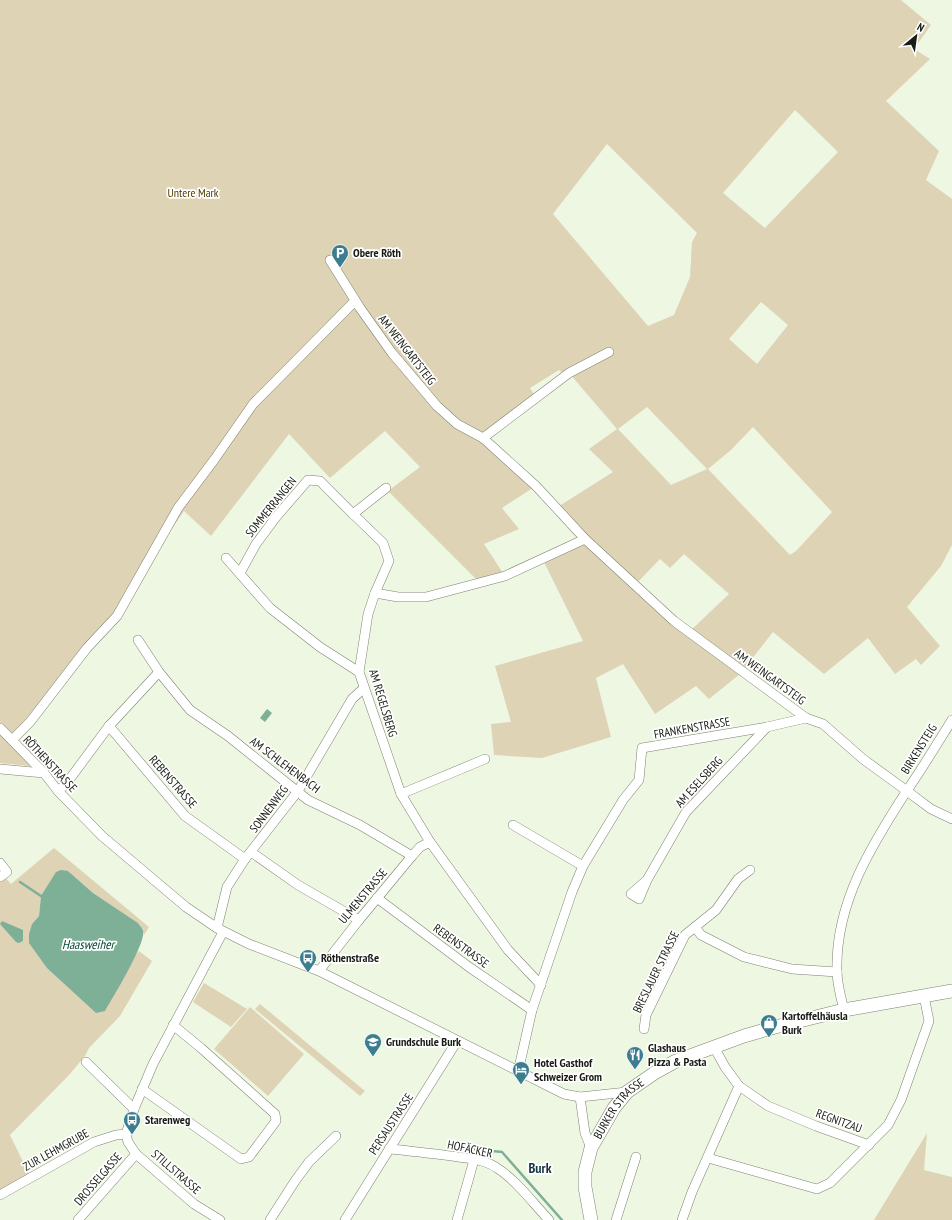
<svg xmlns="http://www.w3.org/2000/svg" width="952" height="1220" viewBox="0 0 952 1220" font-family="'PT Sans Narrow',sans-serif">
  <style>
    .green { fill: #dfd3b6; fill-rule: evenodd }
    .water { fill: #7eaf97 }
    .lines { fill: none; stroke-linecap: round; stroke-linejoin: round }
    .stream { stroke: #7eaf97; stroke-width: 2.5 }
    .street-casing { stroke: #7b8370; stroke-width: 10 }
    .secondary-casing { stroke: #7b8370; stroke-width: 14 }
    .street { stroke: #fff; stroke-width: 9 }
    .secondary { stroke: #fff; stroke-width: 13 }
    .labels { text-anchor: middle; stroke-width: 3.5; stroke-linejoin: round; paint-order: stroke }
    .park-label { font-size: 12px; fill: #4f3c00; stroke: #fff }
    .poi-label { font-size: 12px; font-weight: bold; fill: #191c14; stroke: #fff; text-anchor: start }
    .street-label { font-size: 12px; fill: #191c14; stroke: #fff }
    .water-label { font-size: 13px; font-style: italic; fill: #034830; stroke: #fff }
    .quarter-label { font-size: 14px; font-weight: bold; fill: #16353e; stroke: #fff }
  </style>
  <rect width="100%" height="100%" fill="#eef7e2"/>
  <g class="green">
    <path d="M 0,0 L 901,0 L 931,25 L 914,49 L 930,59 L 886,101 L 939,151 L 926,180 L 952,199 L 952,545 L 941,566 L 907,607 L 940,646 L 921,665 L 916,659 L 895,674 L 868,638 L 824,674 L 773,632 L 740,674 L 709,699 L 696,686 L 655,714 L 623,664 L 596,678 L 611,737 L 542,758 L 494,755 L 491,724 L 511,722 L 495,666 L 583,641 L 542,558 L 585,539 L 556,508 L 613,472 L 589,449 L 617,429 L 569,373 L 565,376 L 559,370 L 530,388 L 536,397 L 483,438 L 536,486 L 502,508 L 519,529 L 484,544 L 505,576 L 479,582 L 388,491 L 420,467 L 385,431 L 330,478 L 289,434 L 211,536 L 184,511 L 114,614 L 14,733 L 30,766 L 0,763 ZM 795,110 L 838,152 L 765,228 L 723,193 ZM 607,144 L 697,233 L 692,242 L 690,277 L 674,315 L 648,326 L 553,214 ZM 761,302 L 788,325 L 757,364 L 729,339 ZM 647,407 L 707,469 L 671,485 L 618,429 ZM 753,427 L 832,512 L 796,551 L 790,555 L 708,469 L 731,450 ZM 684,554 L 729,594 L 688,633 L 635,585 L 660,559 L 670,568 Z"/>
    <polygon points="54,848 149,927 144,935 143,929 138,923 93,893 68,871 41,896 39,916 32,924 136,954 139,951 152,961 120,1016 89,1048 85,1056 69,1075 10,1135 29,1174 0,1199 0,882 5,877 11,884"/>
    <polygon points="204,983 247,1009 231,1027 193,1002"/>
    <polygon points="260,1004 365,1091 360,1096 255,1009"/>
    <polygon points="250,1007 304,1054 268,1096 214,1049"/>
    <polygon points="927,1133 924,1170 952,1177 952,1220 874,1220"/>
  </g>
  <g class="water">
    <polygon points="267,709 272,713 265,722 260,718"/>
    <path d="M 61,870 L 68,871 L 93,893 L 138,923 C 139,925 142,927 143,930 C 147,942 113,997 105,1011 L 96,1013 L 47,968 L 29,943 L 29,934 L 32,924 L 39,916 L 41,896 L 56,872 Z"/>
    <polygon points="2,921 23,930 23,941 19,943 16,942 0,924"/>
  </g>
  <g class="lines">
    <g class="stream">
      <polyline points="20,882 41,896"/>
      <polyline points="453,1147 502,1152 562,1220"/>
    </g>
    <defs>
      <g id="street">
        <polyline points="330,260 360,308 392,353 437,406 457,424 483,438 536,486 585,539 674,621 806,718 823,724 863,759 907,791 931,809 952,819"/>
        <polyline points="483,438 569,373 609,352"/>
        <polyline points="353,514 383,543 389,561 375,593 368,614 359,672 401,794 430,842 508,950 541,985"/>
        <polyline points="226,558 270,608 320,647 359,672"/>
        <polyline points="240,573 256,544 276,517 308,480 320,481 353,514 386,488"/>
        <polyline points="375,593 398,597 426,597 505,576 585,539"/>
        <polyline points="138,640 159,672 190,710 228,736 308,800 360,825 412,856"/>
        <polyline points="109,726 185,816 245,859"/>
        <polyline points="0,728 44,773 58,791 102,836 186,907 217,928 249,944 319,971 564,1094 580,1097 627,1092"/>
        <polyline points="12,740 30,722 87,648 117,616 178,508 214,460 253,404 355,301"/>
        <polyline points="0,769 44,773"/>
        <polyline points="58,791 66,784 109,726 159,672"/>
        <polyline points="401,794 485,759"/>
        <polyline points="513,825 583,866"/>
        <polyline points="251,852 298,885 359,920"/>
        <polyline points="0,863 7,872 0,877"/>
        <polyline points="647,880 631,894 639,899 647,880 686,812 767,727"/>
        <polyline points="377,898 469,967 532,1010"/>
        <polyline points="695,927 701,935 744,957 792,969 837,972"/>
        <polyline points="217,928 227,887 245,859 298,791 352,699 364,688"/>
        <polyline points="319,971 359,920 412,856 420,847 430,842"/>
        <path d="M 844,1010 C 841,998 837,984 837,971 C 835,904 871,846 906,792 C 922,769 937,744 952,720"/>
        <polyline points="644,1029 646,1015 685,935 716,910 738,879 750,870"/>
        <polyline points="714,1047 725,1067 739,1086 768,1106 816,1126 869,1145"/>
        <polyline points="86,1062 134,1109"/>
        <polyline points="518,1072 532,1010 572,892 583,866 623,800 639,780 642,748 767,727 806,718"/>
        <polyline points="142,1089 241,1159 249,1157 276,1121 275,1114 201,1048 173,1025"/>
        <polyline points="580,1097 585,1133 591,1148"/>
        <polyline points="126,1134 134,1109 153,1064 223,932"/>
        <polyline points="126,1134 128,1142 136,1154 194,1204 220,1220"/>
        <path d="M 389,1149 C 412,1151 436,1154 459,1157 C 471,1159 486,1160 497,1168 C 516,1180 533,1203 549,1220"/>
        <polyline points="708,1158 817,1189 830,1183 888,1125 901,1100 929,1021 924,996"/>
        <polyline points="0,1195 94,1142 116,1135 126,1134"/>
        <polyline points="78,1220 136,1154"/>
        <polyline points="270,1220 295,1181 309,1162 336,1136"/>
        <polyline points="345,1220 457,1041"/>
        <polyline points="457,1220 474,1160"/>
        <polyline points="616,1220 636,1157"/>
        <polyline points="682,1220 692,1192 739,1086"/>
      </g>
      <g id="secondary">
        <path id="s1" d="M 591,1220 L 585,1187 L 585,1172 L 591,1148 L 614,1108 L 627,1092 L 656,1072 L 676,1061 L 744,1036 L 775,1027 L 844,1010 L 952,991"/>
      </g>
    </defs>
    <use href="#street" class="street-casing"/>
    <use href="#secondary" class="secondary-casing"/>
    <use href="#street" class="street"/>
    <use href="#secondary" class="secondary"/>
  </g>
  <defs>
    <symbol id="parking-pin" viewBox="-11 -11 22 30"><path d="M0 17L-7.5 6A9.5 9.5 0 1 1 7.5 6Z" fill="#3c7d90" stroke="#fff"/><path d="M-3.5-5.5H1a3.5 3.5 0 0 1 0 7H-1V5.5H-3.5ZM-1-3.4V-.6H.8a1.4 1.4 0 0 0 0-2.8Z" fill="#fff"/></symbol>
    <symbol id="bus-pin" viewBox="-11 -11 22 30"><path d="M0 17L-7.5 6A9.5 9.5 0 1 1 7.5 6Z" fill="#3c7d90" stroke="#fff"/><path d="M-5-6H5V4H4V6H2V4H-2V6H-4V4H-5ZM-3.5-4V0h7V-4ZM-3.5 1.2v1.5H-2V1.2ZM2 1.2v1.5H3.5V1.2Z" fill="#fff"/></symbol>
    <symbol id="shop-pin" viewBox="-11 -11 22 30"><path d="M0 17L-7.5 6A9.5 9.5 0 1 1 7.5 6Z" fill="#3c7d90" stroke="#fff"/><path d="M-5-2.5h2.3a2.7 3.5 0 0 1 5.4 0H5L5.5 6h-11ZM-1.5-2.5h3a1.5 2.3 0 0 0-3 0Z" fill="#fff"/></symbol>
    <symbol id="school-pin" viewBox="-11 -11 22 30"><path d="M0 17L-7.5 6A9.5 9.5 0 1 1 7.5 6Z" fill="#3c7d90" stroke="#fff"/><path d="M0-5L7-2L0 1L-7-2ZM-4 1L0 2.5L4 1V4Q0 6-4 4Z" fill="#fff"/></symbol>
    <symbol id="restaurant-pin" viewBox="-11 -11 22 30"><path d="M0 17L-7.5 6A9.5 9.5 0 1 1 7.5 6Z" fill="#3c7d90" stroke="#fff"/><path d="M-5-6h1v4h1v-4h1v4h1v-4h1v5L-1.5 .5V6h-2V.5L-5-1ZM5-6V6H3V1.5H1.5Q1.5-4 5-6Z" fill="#fff"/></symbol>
    <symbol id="hotel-pin" viewBox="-11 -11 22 30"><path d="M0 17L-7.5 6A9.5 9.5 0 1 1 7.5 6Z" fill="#3c7d90" stroke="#fff"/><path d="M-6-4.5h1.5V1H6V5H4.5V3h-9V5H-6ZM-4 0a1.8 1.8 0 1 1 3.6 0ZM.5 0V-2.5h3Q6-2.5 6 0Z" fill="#fff"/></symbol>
  </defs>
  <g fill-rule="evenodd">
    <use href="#parking-pin" x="330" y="243" width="20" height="27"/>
    <use href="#bus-pin" x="298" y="948" width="20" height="27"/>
    <use href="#shop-pin" x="759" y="1013" width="20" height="27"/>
    <use href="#school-pin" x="363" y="1032" width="20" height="27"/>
    <use href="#restaurant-pin" x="625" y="1045" width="20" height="27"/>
    <use href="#hotel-pin" x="511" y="1060" width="20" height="27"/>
    <use href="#bus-pin" x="122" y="1110" width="20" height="27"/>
  </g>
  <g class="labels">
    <g class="park-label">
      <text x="193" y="197">Untere Mark</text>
    </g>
    <g class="poi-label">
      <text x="353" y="257">Obere Röth</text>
      <text x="321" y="962">Röthenstraße</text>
      <text x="782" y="1020">Kartoffelhäusla<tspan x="782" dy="14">Burk</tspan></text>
      <text x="386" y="1046">Grundschule Burk</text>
      <text x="648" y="1052">Glashaus<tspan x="648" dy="14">Pizza &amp; Pasta</tspan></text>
      <text x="534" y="1067">Hotel Gasthof<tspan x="534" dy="14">Schweizer Grom</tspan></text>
      <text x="145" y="1124">Starenweg</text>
    </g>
    <g class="street-label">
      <text transform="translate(407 350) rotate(52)" y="4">AM WEINGARTSTEIG</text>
      <text transform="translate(271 507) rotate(-51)" y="4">SOMMERRANGEN</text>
      <text transform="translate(770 677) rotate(36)" y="4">AM WEINGARTSTEIG</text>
      <text transform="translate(383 703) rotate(73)" y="4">AM REGELSBERG</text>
      <text transform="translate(692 728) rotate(-10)" y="4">FRANKENSTRASSE</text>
      <text transform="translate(919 749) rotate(-58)" y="4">BIRKENSTEIG</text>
      <text transform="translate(50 764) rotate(47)" y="4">RÖTHENSTRASSE</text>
      <text transform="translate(285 765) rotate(37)" y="4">AM SCHLEHENBACH</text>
      <text transform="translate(173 782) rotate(49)" y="4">REBENSTRASSE</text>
      <text transform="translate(699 782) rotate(-48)" y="4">AM ESELSBERG</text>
      <text transform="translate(269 809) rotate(-53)" y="4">SONNENWEG</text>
      <text transform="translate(363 896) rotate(-50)" y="4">ULMENSTRASSE</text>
      <text transform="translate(461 946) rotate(36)" y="4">REBENSTRASSE</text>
      <text transform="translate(656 972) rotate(-64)" y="4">BRESLAUER STRASSE</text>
      <text dy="4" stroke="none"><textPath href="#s1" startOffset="122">BURKER STRASSE</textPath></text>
      <text transform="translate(839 1121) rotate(20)" y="4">REGNITZAU</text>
      <text transform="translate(391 1124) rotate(-57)" y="4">PERSAUSTRASSE</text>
      <text transform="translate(470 1149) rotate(12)" y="4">HOFÄCKER</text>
      <text transform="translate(56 1150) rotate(-29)" y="4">ZUR LEHMGRUBE</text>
      <text transform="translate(176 1172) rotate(41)" y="4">STILLSTRASSE</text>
      <text transform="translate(98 1179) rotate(-49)" y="4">DROSSELGASSE</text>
    </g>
    <g class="water-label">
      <text x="88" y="949">Haasweiher</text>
    </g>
    <g class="quarter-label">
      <text x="540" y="1173">Burk</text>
    </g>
  </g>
  <g transform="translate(916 36) rotate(29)" stroke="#ffffff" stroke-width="3" paint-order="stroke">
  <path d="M0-3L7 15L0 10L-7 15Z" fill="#191c14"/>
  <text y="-6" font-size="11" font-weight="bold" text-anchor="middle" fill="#191c14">N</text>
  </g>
</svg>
